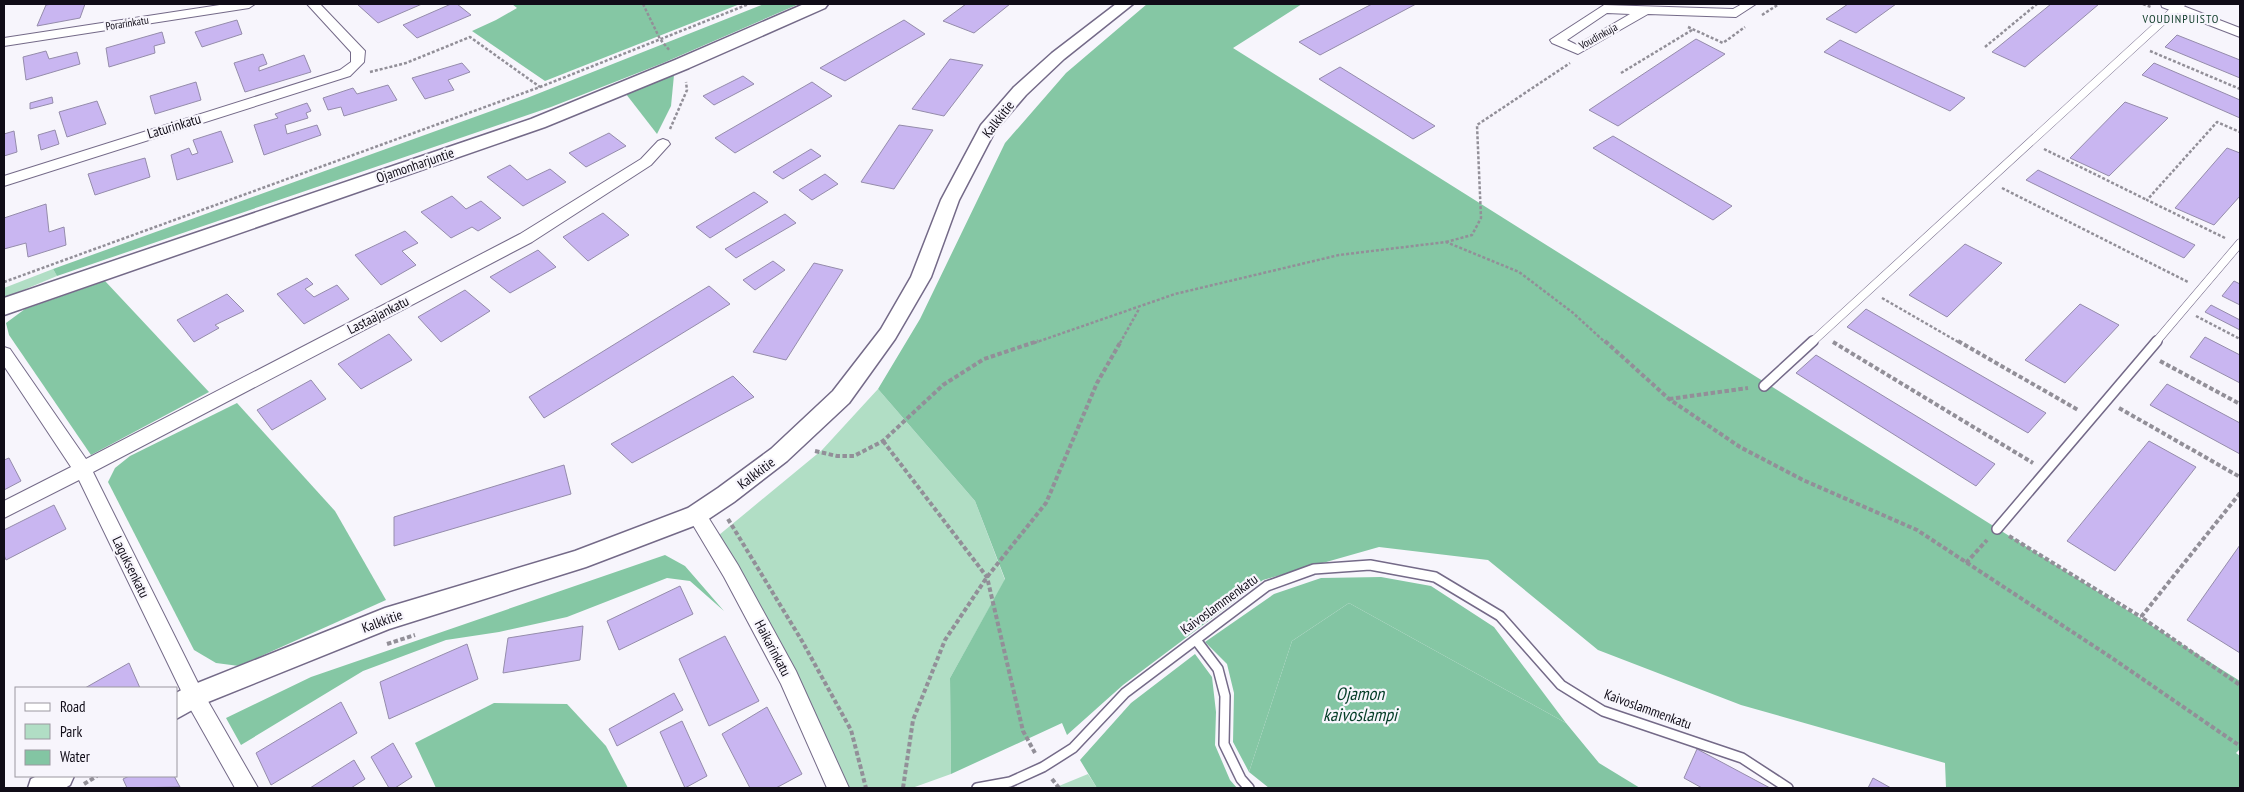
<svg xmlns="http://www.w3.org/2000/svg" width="2244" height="792" font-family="'PT Sans Narrow',sans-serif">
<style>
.green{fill:#b1dec5}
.forest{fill:#85c7a4}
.water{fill:#83c5a3}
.building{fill:#c9b6f1;stroke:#958cab}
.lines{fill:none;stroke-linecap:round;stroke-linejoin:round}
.service-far1-casing{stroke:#746a88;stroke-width:9}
.service-casing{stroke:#746a88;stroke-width:12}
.minor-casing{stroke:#746a88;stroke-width:2}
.tertiary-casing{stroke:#746a88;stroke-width:3}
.secondary-casing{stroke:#746a88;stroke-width:3}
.path-far1{stroke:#928f98;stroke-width:2.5;stroke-dasharray:3 2;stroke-linecap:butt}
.path{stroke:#928f98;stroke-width:4;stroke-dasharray:4.5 2.5;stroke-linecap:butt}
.service-far1{stroke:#fff;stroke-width:8}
.service{stroke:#fff;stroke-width:9}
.minor{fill:#fff;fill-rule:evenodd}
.tertiary{fill:#fff;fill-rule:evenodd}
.secondary{fill:#fff;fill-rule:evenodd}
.labels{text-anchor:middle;stroke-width:4.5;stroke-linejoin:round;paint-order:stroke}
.far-street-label{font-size:11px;fill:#100c17;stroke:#f7f5fc}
.far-neighbourhood-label{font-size:12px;letter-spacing:1px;fill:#0d3a26;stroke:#f7f5fc}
.street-label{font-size:14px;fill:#100c17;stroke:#f7f5fc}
.near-water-label{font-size:18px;font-style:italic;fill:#043d27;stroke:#f7f5fc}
</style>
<rect width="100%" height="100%" fill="#f7f5fc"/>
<!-- green -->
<g class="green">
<polygon points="53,269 57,276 4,298 4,288"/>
<polygon points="878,389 975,501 1005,580 950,678 951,774 912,788 845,788 719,535 822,450"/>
<polygon points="1088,774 1097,788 1054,788"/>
</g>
<!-- forest -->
<g class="forest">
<polygon points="512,4 740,4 545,81 472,31 496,20 517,8"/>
<polygon points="764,4 799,4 663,63 551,107 57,276 53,269 527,98"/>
<polygon points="1147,4 1302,4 1233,48 2240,681 2240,749 2236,753 2240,756 2240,788 1946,788 1945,763 1741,705 1598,650 1488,560 1379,547 1263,580 1123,685 1067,735 1062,723 951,774 950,678 1005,579 975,501 878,389 920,319 1005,143 1066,73"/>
<polygon points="674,75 671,106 657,134 626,94"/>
<polygon points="105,281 209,392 91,455 9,335 6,323 25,309"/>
<polygon points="237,403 335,511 386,600 239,666 216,663 194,650 108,482 115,468 130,456"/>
<polygon points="665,555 685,566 724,611 690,581 667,578 567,617 499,632 446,640 363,671 241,745 226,718 311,677"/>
<polygon points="1381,577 1431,586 1494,627 1566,723 1349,603 1292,641 1249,772 1233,742 1234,693 1227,664 1205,642 1274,594 1321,578"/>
<polygon points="1195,654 1212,677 1216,712 1215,745 1230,780 1237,788 1097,788 1080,760 1131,703"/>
<polygon points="494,703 567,704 606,746 628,788 436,788 415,743"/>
</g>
<!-- water -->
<polygon class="water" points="1349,603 1566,723 1599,763 1640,788 1269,788 1249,772 1292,641"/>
<!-- building -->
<g class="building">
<polygon points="52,4 85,4 80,18 37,26 46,5"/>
<polygon points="357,4 422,4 378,23"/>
<polygon points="451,4 457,4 471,15 417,38 403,25"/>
<polygon points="966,4 1010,4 974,33 943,21"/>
<polygon points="1372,4 1416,4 1320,55 1299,42"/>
<polygon points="1848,4 1896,4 1856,33 1826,19"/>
<polygon points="2051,4 2099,4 2025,67 1992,52"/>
<polygon points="237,20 242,34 202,47 195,32"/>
<polygon points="904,20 925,34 845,81 820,68"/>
<polygon points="162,32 165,43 154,46 155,53 109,67 106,48"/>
<polygon points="2177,35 2240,60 2240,78 2165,47"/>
<polygon points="1696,39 1725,54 1618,126 1589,110"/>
<polygon points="1840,40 1965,98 1950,111 1824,52"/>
<polygon points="46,51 49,59 77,52 80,64 26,80 23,57"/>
<polygon points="263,54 267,64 259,67 259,71 304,55 311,72 245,92 234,63"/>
<polygon points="950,59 983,65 944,116 912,109"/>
<polygon points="462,63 470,72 448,80 454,90 425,99 412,78"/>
<polygon points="2154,63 2240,100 2240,118 2142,75"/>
<polygon points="1340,67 1435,126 1413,139 1319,79"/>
<polygon points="743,76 754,84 714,105 703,96"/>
<polygon points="196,82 201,100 155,114 150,96"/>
<polygon points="812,82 832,96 735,153 715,138"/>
<polygon points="388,85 397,100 344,116 341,107 328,110 323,98 353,88 357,94"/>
<polygon points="52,97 53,103 30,109 30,103"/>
<polygon points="97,101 106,124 67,137 59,112"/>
<polygon points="2125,102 2168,118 2109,176 2070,158"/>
<polygon points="307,103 311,111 306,113 308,118 285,125 287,134 317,125 321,135 264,155 254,125 278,118 275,114"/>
<polygon points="899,125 933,130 894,189 861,182"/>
<polygon points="55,130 59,144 41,150 38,135"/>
<polygon points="14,131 17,152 4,156 4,134"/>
<polygon points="221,131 233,162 177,180 171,155 189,148 192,155 198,153 193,140"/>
<polygon points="609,133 626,146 586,167 569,153"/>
<polygon points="1613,136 1732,206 1713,220 1593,148"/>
<polygon points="2227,148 2240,153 2240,196 2214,225 2175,208"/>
<polygon points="811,149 821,156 783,179 773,172"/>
<polygon points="145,158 150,177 95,195 88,174"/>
<polygon points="510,165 527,180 550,169 566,182 523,206 487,177"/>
<polygon points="2038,170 2195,245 2184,258 2026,180"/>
<polygon points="825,174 838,184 812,200 799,190"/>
<polygon points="754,192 768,202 710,238 696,227"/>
<polygon points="452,196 466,209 481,201 501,218 478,231 472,227 451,238 421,212"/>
<polygon points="46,204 49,232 64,227 66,245 28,257 26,243 4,249 4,218"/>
<polygon points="603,213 629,235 588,261 563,237"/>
<polygon points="785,214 796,223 736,258 725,249"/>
<polygon points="405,231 418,243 402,251 416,265 381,285 355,255"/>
<polygon points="1965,244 2002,263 1947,317 1909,295"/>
<polygon points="538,250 556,267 510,293 490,277"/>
<polygon points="773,261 785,270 755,290 743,280"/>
<polygon points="814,263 843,270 786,360 753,352"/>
<polygon points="307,278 313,284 305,289 314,297 337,285 349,299 304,324 277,294"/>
<polygon points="2234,281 2240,284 2240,305 2222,296"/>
<polygon points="709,286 730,304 544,418 529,397"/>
<polygon points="465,290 490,311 441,342 418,317"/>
<polygon points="227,294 244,311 215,325 219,328 194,342 177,320"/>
<polygon points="2080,304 2119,325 2065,383 2025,360"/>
<polygon points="2211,305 2240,320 2240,330 2205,312"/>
<polygon points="1866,309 2046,413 2028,433 1847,327"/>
<polygon points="389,334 412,360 361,389 338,364"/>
<polygon points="2205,337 2240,355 2240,383 2190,357"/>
<polygon points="1816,355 1995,464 1976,486 1796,373"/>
<polygon points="733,376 754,397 632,463 611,444"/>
<polygon points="311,380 326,399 272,430 257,410"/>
<polygon points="2167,384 2240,423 2240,454 2150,405"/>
<polygon points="2149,441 2196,467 2115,571 2067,541"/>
<polygon points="9,458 21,481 4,490 4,460"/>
<polygon points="564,465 571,494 394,546 394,517"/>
<polygon points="54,505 66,529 6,560 4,555 4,530"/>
<polygon points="2240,545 2240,653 2187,620"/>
<polygon points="680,586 693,614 619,650 607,621"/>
<polygon points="583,626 580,660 503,673 508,638"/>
<polygon points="725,636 759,701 709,726 679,659"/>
<polygon points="467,644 478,679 389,719 380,682"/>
<polygon points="129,663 140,688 85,688"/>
<polygon points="674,693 683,710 617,746 609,729"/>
<polygon points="341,702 357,733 271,785 256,753"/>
<polygon points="767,707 802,774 776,788 750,788 722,734"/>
<polygon points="682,721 707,776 685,788 660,732"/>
<polygon points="393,743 412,777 395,788 389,788 371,757"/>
<polygon points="1697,749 1770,788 1702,788 1684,778"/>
<polygon points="354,760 365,779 351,788 310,788"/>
<polygon points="129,776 174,776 180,787 127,788 123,779"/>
<polygon points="1873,778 1891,788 1868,788"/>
</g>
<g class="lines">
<defs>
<g id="service-far1">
<polyline points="1811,343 2181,4"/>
<polyline points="2155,343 2240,243"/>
</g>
<g id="service">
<polyline points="1764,386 1813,341"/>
<polyline points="1997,529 2157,341"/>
<polyline points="1196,640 1218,669 1225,696 1224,744 1241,779 1249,788"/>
<polyline points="977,788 1010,782 1043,767 1073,748 1125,693 1267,586 1314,569 1370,565 1435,577 1500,616 1561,685 1603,711 1742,758 1788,788"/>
</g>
<g id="minor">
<polygon points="226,4 255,4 249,8 4,46 4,38"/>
<polygon points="307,4 320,4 365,51 364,62 350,76 4,186 4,176 340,70 351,62 351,52"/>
<path d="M1742 4H1756L1736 17 1648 14 1578 54 1552 43 1550 40 1604 5 1733 9ZM1607 13 1630 14 1577 45 1567 40Z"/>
<polygon points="2161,4 2178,4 2240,28 2240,37 2162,7"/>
<polygon points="663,139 668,141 670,144 651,165 532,242 93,472 201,689 258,788 235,788 187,703 79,480 4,518 4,501 71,467 4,366 4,347 10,349 86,459 520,234 641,159 658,141"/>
<polygon points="696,507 703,509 738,565 796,671 849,788 827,788 781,684 724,577 687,515 689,509"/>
</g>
<g id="tertiary">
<polygon points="1116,4 1133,4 1064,59 1026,95 995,131 959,200 931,277 895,339 849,403 787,461 734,502 704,522 586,567 389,629 203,704 176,719 176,693 185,688 385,608 575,551 688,508 718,488 771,449 833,391 881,329 911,277 941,200 981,125 1014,87 1052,53"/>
<polygon points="37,776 74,776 70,785 65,788 28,788 31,779"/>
</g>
<polygon id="secondary" points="804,4 828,4 825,8 689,68 545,127 4,315 4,298 531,119 675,60"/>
</defs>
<!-- service-far1 casing -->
<use href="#service-far1" class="service-far1-casing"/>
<!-- service casing -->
<use href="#service" class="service-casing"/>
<!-- minor casing -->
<use href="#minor" class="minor-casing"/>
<!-- tertiary casing -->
<use href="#tertiary" class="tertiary-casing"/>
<!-- secondary casing -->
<use href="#secondary" class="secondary-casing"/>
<!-- path-far1 -->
<g class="path-far1">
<polyline points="643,4 660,39 670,51"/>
<polyline points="2143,4 2151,7"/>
<polyline points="1762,15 1779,4"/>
<polyline points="1688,27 1723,43 1745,27"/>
<polyline points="1985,47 2037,4"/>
<polyline points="2150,51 2240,89"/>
<polyline points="370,72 406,63 470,37 540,87"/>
<polyline points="1621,73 1692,30"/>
<polyline points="670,129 687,90 686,82"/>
<polyline points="2044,149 2147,200"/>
<polyline points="2002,188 2188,282"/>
<polyline points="2225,238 2147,200 2217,122 2240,132"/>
<polyline points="1446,242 1472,235 1481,218 1477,125 1570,63"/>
<polyline points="4,282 540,87 749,4"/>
<polyline points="1882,298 1960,343"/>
<polyline points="2196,316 2240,339"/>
<polyline points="1034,343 1175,294 1339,255 1446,242 1519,272 1572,312 1606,343"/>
<polyline points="1120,343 1139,309"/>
</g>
<!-- path -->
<g class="path">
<polyline points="1605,341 1669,399 1740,447 1803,480 1917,530 2112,658 2240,746"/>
<polyline points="1958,341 2078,410"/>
<polyline points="1833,342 2033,463"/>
<polyline points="2160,361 2240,404"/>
<polyline points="1669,399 1748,388"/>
<polyline points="2119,408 2240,477"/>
<polyline points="883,441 987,577 1023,731 1035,753"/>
<polyline points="815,451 837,456 854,456 883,441 943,385 984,359 1038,341"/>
<polyline points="2240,493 2141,617 2240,685"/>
<polyline points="728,519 802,641 851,730 866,788"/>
<polyline points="2009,536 2141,617"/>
<polyline points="1966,563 1987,540"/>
<polyline points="387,644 415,635"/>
<polyline points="1052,779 1059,788"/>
<polyline points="84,784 97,776"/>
<polyline points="903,788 913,720 945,640 987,577 1046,503 1097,383 1121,341"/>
</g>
<!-- service-far1 -->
<use href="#service-far1" class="service-far1"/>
<!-- service -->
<use href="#service" class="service"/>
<!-- minor -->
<use href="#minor" class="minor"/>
<!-- tertiary -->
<use href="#tertiary" class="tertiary"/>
<!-- secondary -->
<use href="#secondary" class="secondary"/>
</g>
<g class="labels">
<!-- far-street labels -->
<g class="far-street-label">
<text transform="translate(127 23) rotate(-9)" y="4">Porarinkatu</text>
<text transform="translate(1598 36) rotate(-29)" y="4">Voudinkuja</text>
</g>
<!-- far-neighbourhood labels -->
<g class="far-neighbourhood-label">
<text x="2181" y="23">VOUDINPUISTO</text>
</g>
<!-- street labels -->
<g class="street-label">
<text transform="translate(998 119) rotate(-52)" y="5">Kalkkitie</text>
<text transform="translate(174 126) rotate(-17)" y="5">Laturinkatu</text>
<text transform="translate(415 165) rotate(-19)" y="5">Ojamonharjuntie</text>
<text transform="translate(378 315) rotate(-27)" y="5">Lastaajankatu</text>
<text transform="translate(756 473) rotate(-37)" y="5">Kalkkitie</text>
<text transform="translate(131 567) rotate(64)" y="5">Laguksenkatu</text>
<text transform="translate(1219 604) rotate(-36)" y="5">Kaivoslammenkatu</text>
<text transform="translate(382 621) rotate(-20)" y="5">Kalkkitie</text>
<text transform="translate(773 648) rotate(62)" y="5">Haikarinkatu</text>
<text transform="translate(1648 709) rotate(20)" y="5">Kaivoslammenkatu</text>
</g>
<!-- near-water labels -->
<g class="near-water-label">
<text x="1360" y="700">Ojamon<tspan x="1360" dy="21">kaivoslampi</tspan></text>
</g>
</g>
<!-- border -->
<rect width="2244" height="792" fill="none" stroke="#100c17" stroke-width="10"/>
<!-- legend -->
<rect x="15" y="687" width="162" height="90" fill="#f7f5fc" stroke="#9b98a0"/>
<rect x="25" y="703" width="25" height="8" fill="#ffffff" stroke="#9b98a0"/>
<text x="60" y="712" font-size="15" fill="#100c17">Road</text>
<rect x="25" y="724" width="25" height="15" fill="#b1dec5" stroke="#9b98a0"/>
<text x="60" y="737" font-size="15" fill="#100c17">Park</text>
<rect x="25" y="750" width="25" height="15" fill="#83c5a3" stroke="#9b98a0"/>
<text x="60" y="762" font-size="15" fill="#100c17">Water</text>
</svg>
